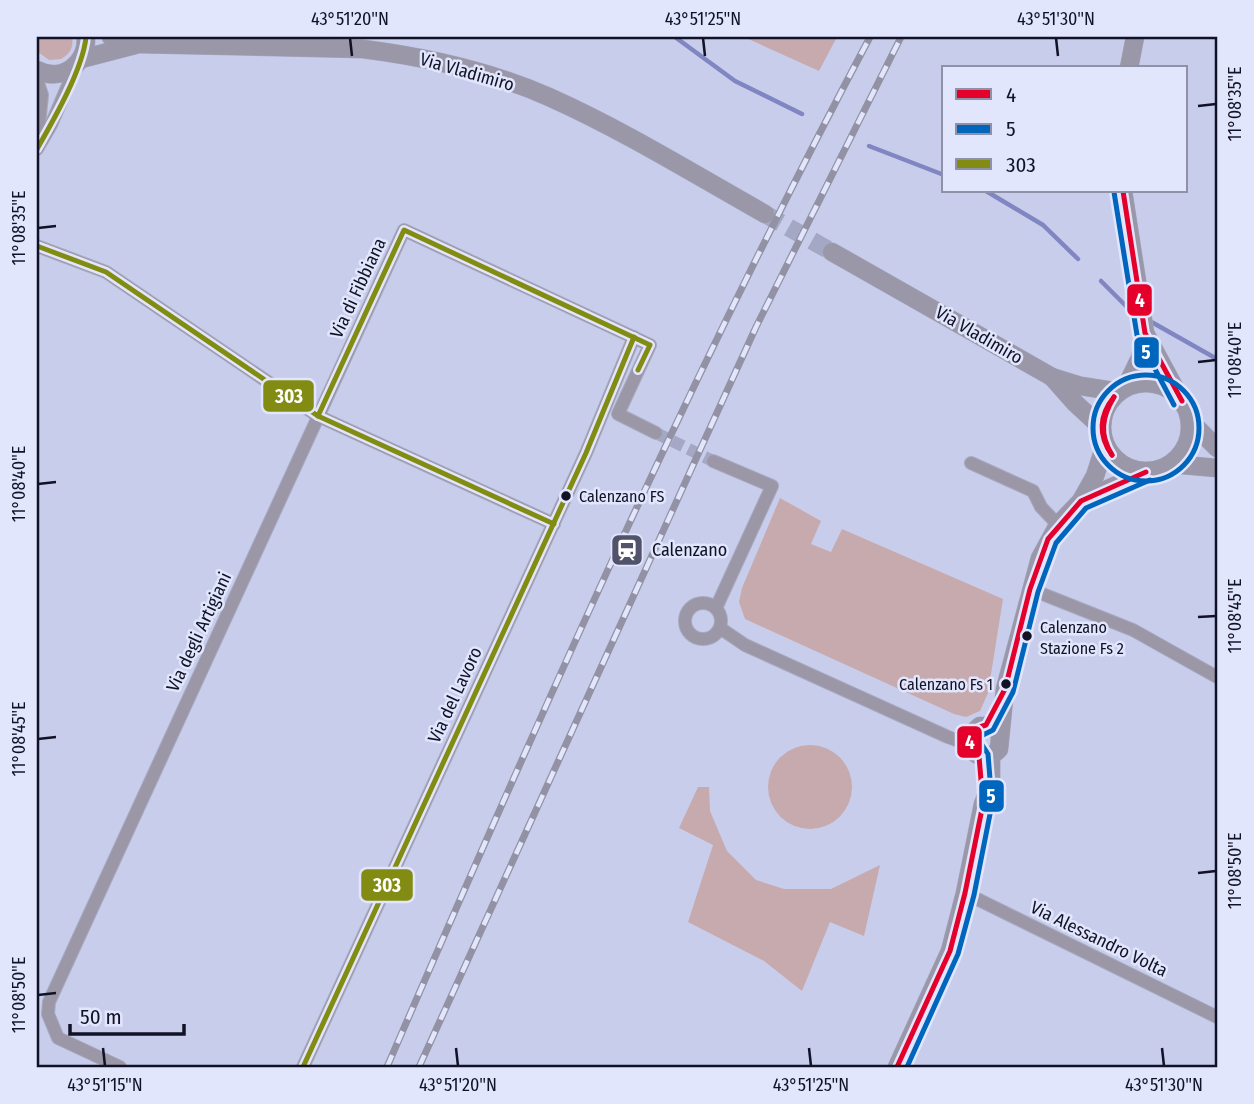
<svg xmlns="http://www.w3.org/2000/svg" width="1254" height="1104" font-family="'Fira Sans Condensed',sans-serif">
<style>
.green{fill:#c7aaae}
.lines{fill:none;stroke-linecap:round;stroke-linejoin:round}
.stream{stroke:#8086c1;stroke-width:4.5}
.street-tunnel{stroke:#a4a8c4;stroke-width:12;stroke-dasharray:12 6;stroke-linecap:butt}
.secondary-tunnel{stroke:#a4a8c4;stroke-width:18;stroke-dasharray:18 9;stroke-linecap:butt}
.street-casing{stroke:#a7aac2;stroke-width:14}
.secondary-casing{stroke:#a7aac2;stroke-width:19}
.street{stroke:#9b97a6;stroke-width:12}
.secondary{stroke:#9a97a9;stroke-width:18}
.rail-casing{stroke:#9392a4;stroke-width:7}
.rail{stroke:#e2e6fd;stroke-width:4.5;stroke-dasharray:13;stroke-linecap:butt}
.bus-1-casing{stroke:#e2e6fd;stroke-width:10}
.bus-2-casing{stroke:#e2e6fd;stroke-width:10}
.bus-3-casing{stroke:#e2e6fd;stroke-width:10}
.bus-1{stroke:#e4002b;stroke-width:5}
.bus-2{stroke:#0065bd;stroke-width:5}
.bus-3{stroke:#838c12;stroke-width:5}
.ticks{fill:none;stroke:#111226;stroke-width:2.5}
.bus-dot{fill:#111226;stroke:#e2e6fd;stroke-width:2.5}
.labels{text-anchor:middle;stroke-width:5;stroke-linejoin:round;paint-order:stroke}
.bus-label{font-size:16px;fill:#111226;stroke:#e2e6fd;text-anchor:start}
.street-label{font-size:18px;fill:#111226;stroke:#e2e6fd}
.poi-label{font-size:18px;fill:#111226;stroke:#e2e6fd;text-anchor:start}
.line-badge{stroke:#e2e6fd;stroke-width:2.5}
.badge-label{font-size:19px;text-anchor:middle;font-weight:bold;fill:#fff}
.neatline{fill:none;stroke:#111226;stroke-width:2.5}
.ticks-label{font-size:18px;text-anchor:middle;fill:#111226}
</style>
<rect width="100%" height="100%" fill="#c9cdec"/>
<!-- green -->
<g class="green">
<path d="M37 37H72C74 47 70 54 61 59L49 60 38 52Z"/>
<polygon points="744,37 837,37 819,71"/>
<polygon points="780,498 821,521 811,544 831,552 842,529 1003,599 988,693 980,711 966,717 954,714 745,619 739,602 742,588"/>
<circle cx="810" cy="787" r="42"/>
<polygon points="698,787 709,787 710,811 727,851 756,880 784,889 831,889 880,865 864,936 830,922 802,991 764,961 688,922 713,845 679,828"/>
</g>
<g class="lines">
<!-- stream -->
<g class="stream">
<polyline points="675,37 735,81 802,114"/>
<polyline points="869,146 944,175"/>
<polyline points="986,191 1043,225 1078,259"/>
<polyline points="1101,281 1128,308 1138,313"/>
<polyline points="1148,320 1217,359"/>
</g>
<!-- street-tunnel -->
<polyline class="street-tunnel" points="656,433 713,461"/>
<!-- secondary-tunnel -->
<polyline class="secondary-tunnel" points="765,214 832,252"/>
<defs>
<g id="street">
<polyline points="37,80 42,95 37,145"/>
<polyline points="37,149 51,125 77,64"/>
<polyline points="37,246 106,272 318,416 554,524"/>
<polyline points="713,461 772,486 716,608"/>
<polyline points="971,463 1033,491 1041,507 1058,525"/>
<polyline points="1030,589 1133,630 1217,677"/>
<circle cx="703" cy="621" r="18"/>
<polyline points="720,628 745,645 948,737 959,741 969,741"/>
<polyline points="965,893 1217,1017"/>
<polyline points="120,1067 58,1038 48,1014 49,1002 404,230 650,345 618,414 656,433"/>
<polyline points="303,1067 586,453 634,337"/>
</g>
<g id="secondary">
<path d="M111 37 138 44 363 49C426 57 490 71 549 97 623 130 694 174 765 214"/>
<polyline points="81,59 135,45"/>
<polyline points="1129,68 1135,37"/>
<path d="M37 70C62 83 87 64 86 37"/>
<polyline points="1123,191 1145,333 1178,394"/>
<polyline points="832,252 1052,377 1081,386 1119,392"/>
<polyline points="1052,377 1075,403 1101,427"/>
<circle cx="1146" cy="427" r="44"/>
<polyline points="1126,387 1140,358 1145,333"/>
<polyline points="1190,421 1217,448"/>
<polyline points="1171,464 1217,468"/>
<polyline points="1081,501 1146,472"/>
<path d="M1000 734 992 726H980L970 735C966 755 986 764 999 749L1005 689 1040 558 1058 525 1081 501 1095 476 1105 445"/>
<polyline points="897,1067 950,951 965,893 983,804 991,784 991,756"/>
</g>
</defs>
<!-- street casing -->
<use href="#street" class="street-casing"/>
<!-- secondary casing -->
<use href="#secondary" class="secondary-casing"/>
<!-- street -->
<use href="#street" class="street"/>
<!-- secondary -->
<use href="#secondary" class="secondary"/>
<defs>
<g id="rail">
<path d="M387 1067C538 719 692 372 870 37"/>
<polyline points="419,1067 756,327 901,37"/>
</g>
</defs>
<!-- rail casing -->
<use href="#rail" class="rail-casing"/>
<!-- rail -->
<use href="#rail" class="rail"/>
<defs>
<g id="bus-1">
<polyline points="1123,191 1145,333 1182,401"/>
<path d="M1112 455C1098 436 1099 415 1114 397"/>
<path d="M1112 455C1099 434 1102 417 1114 397"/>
<path d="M897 1067 950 951 965 893 983 804 979 756 970 746C969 734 974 728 986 725L1005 689 1030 589 1048 539 1081 501 1146 472"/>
</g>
<g id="bus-2">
<polyline points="1114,192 1137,335 1174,405"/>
<circle cx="1146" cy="428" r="53"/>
<polyline points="907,1067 958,954 974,895 992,804 988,754 979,740 981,736 993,730 1013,692 1038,592 1056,543 1086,508 1150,480"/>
</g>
<g id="bus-3">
<path d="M37 149C53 121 83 69 86 37"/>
<polyline points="37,246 106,272 318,416 554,524"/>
<polyline points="318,416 404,230 650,345 638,370"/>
<polyline points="303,1067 586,453 634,337"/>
</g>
</defs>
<!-- bus-1 casing -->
<use href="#bus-1" class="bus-1-casing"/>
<!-- bus-2 casing -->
<use href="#bus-2" class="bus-2-casing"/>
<!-- bus-3 casing -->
<use href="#bus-3" class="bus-3-casing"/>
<!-- bus-1 -->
<use href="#bus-1" class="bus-1"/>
<!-- bus-2 -->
<use href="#bus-2" class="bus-2"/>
<!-- bus-3 -->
<use href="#bus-3" class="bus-3"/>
</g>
<!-- ticks -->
<path class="ticks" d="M350 38 352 56M703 38 705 56M1056 38 1058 56M1198 106 1216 104M38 228 56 226M1198 362 1216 360M38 484 56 482M1198 617 1216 616M38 739 56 737M1198 873 1216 871M38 995 56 993M103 1048 105 1066M456 1048 458 1066M809 1048 811 1066M1162 1048 1164 1066"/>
<!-- icons -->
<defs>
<symbol id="station-square" viewBox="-11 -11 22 22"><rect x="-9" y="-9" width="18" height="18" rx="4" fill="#51536b" stroke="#e2e6fd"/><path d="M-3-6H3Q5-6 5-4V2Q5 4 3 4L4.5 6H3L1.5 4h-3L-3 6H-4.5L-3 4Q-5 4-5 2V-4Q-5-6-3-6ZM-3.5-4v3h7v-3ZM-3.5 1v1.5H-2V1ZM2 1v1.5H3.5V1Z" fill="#fff"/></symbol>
</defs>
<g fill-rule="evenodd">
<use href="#station-square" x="608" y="531" width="38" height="38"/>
</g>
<!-- markers -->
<g class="bus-dot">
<circle cx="566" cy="496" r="6"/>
<circle cx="1027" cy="636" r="6"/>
<circle cx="1006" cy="684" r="6"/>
</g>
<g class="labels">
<!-- bus labels -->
<g class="bus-label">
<text x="579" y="502">Calenzano FS</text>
<text x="1040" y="633">Calenzano<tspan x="1040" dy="21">Stazione Fs 2</tspan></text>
<text x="993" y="690" text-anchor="end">Calenzano Fs 1</text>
</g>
<!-- street labels -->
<g class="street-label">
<text transform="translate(467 72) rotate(16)" y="6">Via Vladimiro</text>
<text transform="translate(358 288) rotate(-65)" y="6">Via di Fibbiana</text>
<text transform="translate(979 335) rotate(30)" y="6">Via Vladimiro</text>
<text transform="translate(199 632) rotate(-65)" y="6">Via degli Artigiani</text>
<text transform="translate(455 695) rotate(-65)" y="6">Via del Lavoro</text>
<text transform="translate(1099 939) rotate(26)" y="6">Via Alessandro Volta</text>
</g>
<!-- poi labels -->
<g class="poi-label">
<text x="652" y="556">Calenzano</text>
</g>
</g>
<g class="line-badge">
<rect x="1126" y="283" width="27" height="34" rx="7" fill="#e4002b"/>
<rect x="1133" y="336" width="27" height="33" rx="7" fill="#0065bd"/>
<rect x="262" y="379" width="53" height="34" rx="7" fill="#838c12"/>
<rect x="956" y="725" width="27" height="34" rx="7" fill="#e4002b"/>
<rect x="978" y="779" width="27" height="34" rx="7" fill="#0065bd"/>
<rect x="360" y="868" width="54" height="34" rx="7" fill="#838c12"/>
</g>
<g class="badge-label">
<text x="1140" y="307">4</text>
<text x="1146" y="359">5</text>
<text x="289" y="403">303</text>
<text x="970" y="749">4</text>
<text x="991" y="803">5</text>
<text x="387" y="892">303</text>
</g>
<!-- border -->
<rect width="1254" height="1104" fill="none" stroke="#e2e6fd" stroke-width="77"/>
<!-- legend -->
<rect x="942" y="66" width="245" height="126" fill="#e2e6fd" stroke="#8e91a7" stroke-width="2"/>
<rect x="956" y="89" width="35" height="10" fill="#e4002b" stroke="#8e91a7" stroke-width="2"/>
<text x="1006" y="102" font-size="21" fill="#111226">4</text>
<rect x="956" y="124" width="35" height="10" fill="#0065bd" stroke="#8e91a7" stroke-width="2"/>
<text x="1006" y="136" font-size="21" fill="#111226">5</text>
<rect x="956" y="159" width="35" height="10" fill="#838c12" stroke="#8e91a7" stroke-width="2"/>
<text x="1006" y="172" font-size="21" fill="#111226">303</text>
<!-- scale -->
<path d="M70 1024v10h114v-10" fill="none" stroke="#111226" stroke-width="3.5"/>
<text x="80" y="1024" font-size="21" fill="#111226" stroke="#e2e6fd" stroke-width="5" paint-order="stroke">50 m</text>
<rect x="38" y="38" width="1178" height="1028" class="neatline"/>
<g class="ticks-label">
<text x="350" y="25">43°51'20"N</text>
<text x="703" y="25">43°51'25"N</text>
<text x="1056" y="25">43°51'30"N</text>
<text transform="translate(1235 104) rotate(-90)" y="6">11°08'35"E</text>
<text transform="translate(19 228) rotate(-90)" y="6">11°08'35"E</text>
<text transform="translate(1235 360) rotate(-90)" y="6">11°08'40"E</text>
<text transform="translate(19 484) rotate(-90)" y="6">11°08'40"E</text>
<text transform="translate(1235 616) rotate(-90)" y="6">11°08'45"E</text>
<text transform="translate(19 739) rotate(-90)" y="6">11°08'45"E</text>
<text transform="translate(1235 871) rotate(-90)" y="6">11°08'50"E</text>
<text transform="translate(19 995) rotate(-90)" y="6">11°08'50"E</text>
<text x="105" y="1091">43°51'15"N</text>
<text x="458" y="1091">43°51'20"N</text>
<text x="811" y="1091">43°51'25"N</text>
<text x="1164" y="1091">43°51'30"N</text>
</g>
</svg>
